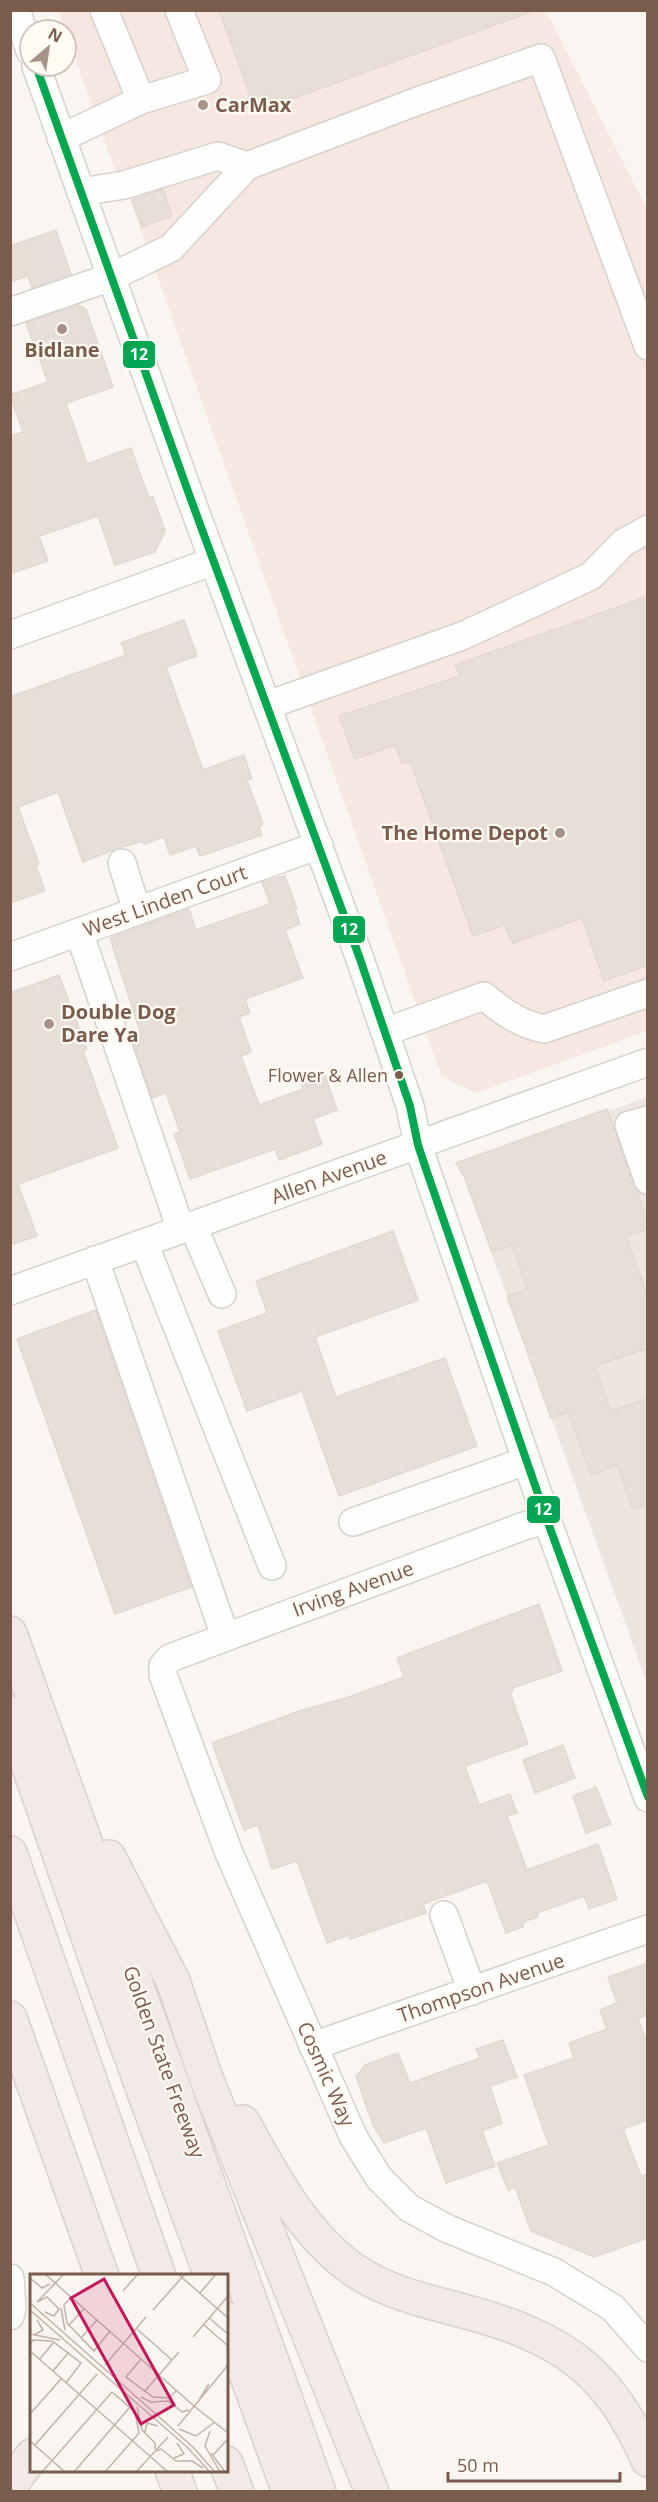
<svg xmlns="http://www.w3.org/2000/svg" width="658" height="2502" font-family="'Open Sans',sans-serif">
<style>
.commercial{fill:#f6e8e1}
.industrial{fill:#ede5e0}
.building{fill:#e6ded7;stroke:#e2d8d2;stroke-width:1.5}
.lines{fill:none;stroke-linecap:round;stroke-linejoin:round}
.minor-casing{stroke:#d7d1cb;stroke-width:30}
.highway-casing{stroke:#dad1cc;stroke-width:36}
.minor{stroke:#fefefd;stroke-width:27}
.highway{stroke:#f2eae7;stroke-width:33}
.bus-1-casing{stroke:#fffaf3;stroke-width:12}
.bus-1{stroke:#00a651;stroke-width:8}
.poi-dot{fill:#a69286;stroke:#fffaf3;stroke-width:2}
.bus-dot{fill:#7a5c4d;stroke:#fffaf3;stroke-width:2}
.labels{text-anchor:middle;stroke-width:4.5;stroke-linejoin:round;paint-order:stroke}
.bus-label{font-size:18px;fill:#7a5c4d;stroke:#fffaf3;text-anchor:end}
.poi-label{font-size:20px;font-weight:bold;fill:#7a5c4d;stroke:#fffaf3;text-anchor:start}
.street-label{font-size:20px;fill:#7a5c4d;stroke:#fffaf3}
.inset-road{fill:none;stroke:#c2b3aa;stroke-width:1.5}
.view{fill:#c2185b;fill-opacity:0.15;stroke:#c2185b;stroke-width:3}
.inset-edge{fill:none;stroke:#7a5c4d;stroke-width:3}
.line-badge{stroke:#fffaf3;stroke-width:2}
.badge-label{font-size:16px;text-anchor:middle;font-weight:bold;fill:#fff}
</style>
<rect width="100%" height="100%" fill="#f9f5f0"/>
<!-- commercial -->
<polygon class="commercial" points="58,11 546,11 647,209 647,1031 476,1093 442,1077 122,177 117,175"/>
<!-- industrial -->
<polygon class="industrial" points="647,1097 647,1683 463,1174 469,1162"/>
<!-- building -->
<g class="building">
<polygon points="219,10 528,10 528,13 256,112"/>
<polygon points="163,189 172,216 142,227 132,200"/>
<polygon points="56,230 71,274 32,288 28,276 10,282 10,246"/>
<polygon points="78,305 86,309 113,387 66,403 87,464 131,448 149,498 153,497 165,531 155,552 115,565 98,516 39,536 48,561 10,574 10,436 23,432 10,395 48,382 26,323"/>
<polygon points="648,596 648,965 604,981 582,918 513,943 504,925 473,936 410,761 402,764 395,745 355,759 339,716 460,676 455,665"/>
<polygon points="184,620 197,656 166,667 203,770 244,755 252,779 247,780 263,824 259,826 262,835 200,856 196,846 170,855 164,837 144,844 143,841 118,848 83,862 58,792 18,807 39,864 36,866 45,891 10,903 10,697 126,655 121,643"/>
<polygon points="285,876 297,909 295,910 300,924 285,930 303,978 245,999 250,1013 239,1017 251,1052 241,1056 259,1105 303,1089 300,1081 324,1073 337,1110 313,1119 322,1144 279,1160 275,1149 190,1179 174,1134 180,1132 166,1093 152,1098 132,1038 141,1035 110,938 189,909 196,930 270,904 262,882"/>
<polygon points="59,975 87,1049 83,1051 118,1148 18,1184 37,1236 10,1245 10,993"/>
<polygon points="607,1109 648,1222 648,1229 626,1236 648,1297 648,1348 595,1366 611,1411 648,1398 648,1505 633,1510 617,1465 591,1475 568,1412 551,1418 507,1296 527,1289 512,1245 492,1252 464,1176 456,1163"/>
<polygon points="393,1231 418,1300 315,1337 336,1397 445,1358 477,1446 339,1496 302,1391 247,1411 218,1331 267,1313 256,1281"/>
<polygon points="96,1310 191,1587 115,1614 17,1339"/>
<polygon points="539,1604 562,1671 512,1688 513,1691 510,1692 528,1744 465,1766 479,1805 510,1794 517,1813 507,1816 527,1870 598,1844 617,1899 589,1909 584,1896 537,1913 538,1917 526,1921 523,1924 523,1927 506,1933 487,1881 423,1904 426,1913 350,1939 349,1935 327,1943 297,1861 272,1869 258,1825 244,1830 212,1743 299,1711 349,1697 404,1677 397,1658"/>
<polygon points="563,1745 575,1778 535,1793 523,1760"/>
<polygon points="596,1787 611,1824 586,1833 573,1796"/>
<polygon points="648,1963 648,2015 638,2018 648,2045 648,2120 623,2129 641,2176 648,2174 648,2238 594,2257 531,2231 515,2187 508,2190 497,2163 549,2145 524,2075 574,2058 569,2043 607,2029 600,2010 617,2003 608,1977"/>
<polygon points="503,2040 517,2077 490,2086 502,2123 482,2131 495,2166 446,2183 426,2128 384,2143 373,2125 356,2077 365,2065 398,2053 410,2083 480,2058 476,2049"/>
</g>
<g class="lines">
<defs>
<g id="minor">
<polyline points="16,10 30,51"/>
<polyline points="104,10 141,100"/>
<polyline points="36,66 190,497 360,959 410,1106 418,1145 427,1172 547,1520 648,1798"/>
<polyline points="61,138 141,100 207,80 179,10"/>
<polyline points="81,192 124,185 218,156 247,166"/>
<polyline points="10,312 111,277 171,248 247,166 418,101 541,58 648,346"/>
<polyline points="10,635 214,561"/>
<polyline points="268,705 462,636 529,605 591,576 623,543 648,529"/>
<polyline points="122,863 137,911"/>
<polyline points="79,932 181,1230"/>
<polyline points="10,957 319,845"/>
<path d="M385 1032 484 996C503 1012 520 1024 544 1029L648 993"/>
<polyline points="648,1120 629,1125 648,1180"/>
<polyline points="193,1226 222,1294"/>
<polyline points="144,1243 272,1566"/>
<polyline points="95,1260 225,1636"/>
<polyline points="10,1291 648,1062"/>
<polyline points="547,1520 524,1526 170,1658 163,1666 163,1675 229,1853 353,2136 379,2178 409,2208 448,2229 554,2272 613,2308 648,2348"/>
<polyline points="353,1522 526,1461"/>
<polyline points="444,1915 472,1991"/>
<polyline points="313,2046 648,1929"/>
<polyline points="10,2278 12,2308 10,2316"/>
</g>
<g id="highway">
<polyline points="10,1633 319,2492"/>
<polyline points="10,1713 100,1971 211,2276"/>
<polyline points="10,1853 159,2276"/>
<polyline points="109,1857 173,1981 206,2078 372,2492"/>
<polyline points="10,2018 102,2276"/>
<path d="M243 2122C273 2176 303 2234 354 2270 385 2291 421 2300 456 2309 555 2335 606 2364 648 2460"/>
<polyline points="226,2319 289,2492"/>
<polyline points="226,2463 237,2492"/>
<polyline points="172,2470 180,2492"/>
<polyline points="10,2486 32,2456"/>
</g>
</defs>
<!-- minor casing -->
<use href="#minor" class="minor-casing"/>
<!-- highway casing -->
<use href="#highway" class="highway-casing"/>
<!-- minor -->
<use href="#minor" class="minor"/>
<!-- highway -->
<use href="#highway" class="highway"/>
<defs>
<polyline id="bus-1" points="36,66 190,497 360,959 410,1106 418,1145 427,1172 547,1520 648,1797"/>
</defs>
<!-- bus-1 casing -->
<use href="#bus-1" class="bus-1-casing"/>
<!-- bus-1 -->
<use href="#bus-1" class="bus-1"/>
</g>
<!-- markers -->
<g class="poi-dot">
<circle cx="203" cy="105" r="6"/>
<circle cx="62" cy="329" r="6"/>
<circle cx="560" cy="833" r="6"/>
<circle cx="49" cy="1024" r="6"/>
</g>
<circle class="bus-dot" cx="399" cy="1075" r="5"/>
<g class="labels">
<!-- bus labels -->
<g class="bus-label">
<text x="388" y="1082">Flower &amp; Allen</text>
</g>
<!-- poi labels -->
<g class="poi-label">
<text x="215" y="112">CarMax</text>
<text x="62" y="357" text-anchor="middle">Bidlane</text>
<text x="548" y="840" text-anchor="end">The Home Depot</text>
<text x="61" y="1019">Double Dog<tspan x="61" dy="23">Dare Ya</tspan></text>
</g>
<!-- street labels -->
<g class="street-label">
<text transform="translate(165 901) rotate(-20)" y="7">West Linden Court</text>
<text transform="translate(329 1177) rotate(-20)" y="7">Allen Avenue</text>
<text transform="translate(353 1589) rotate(-20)" y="7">Irving Avenue</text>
<text transform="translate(481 1988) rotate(-19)" y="7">Thompson Avenue</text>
<text transform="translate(164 2062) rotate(70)" y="7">Golden State Freeway</text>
<text transform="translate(326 2074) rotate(66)" y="7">Cosmic Way</text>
</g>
</g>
<!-- overview -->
<g transform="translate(30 2274)">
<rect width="198" height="198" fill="#f9f5f0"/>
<path class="inset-road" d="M15 0 164 132M148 0 198 44M0 4 12 14 20 10M93 17 108 0M170 19 186 0M41 23 34 31 37 49 64 77 80 57M8 27 34 0M7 28 17 23 29 35 24 42 15 38M0 29 163 173 185 198M31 34 35 56M0 36 157 173 180 198M123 36 155 0M179 44 198 60M173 50 198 72M38 52 54 35M107 55 142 86M0 60 30 66M4 61 13 56 7 46M163 63 198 22M51 64 67 46M0 70 3 66 22 67 51 89 36 109M0 77 138 198M111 85 96 103 123 123 139 124 147 116M9 86 24 68M75 91 116 43M23 97 39 78M114 118 149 78M111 123 121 128 138 127 152 138 159 136M169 126 179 110M164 132 198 159M107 133 112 156 125 169V175M0 140 31 105M148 152 198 91M149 155 166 162 185 148M180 157 175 172 190 198M115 158 117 149 128 152M0 167 35 198M5 171 67 100M126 177 131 175 146 187H162L173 194M181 179 195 198M183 181 198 165M144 184 154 180 147 169M12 198 82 118 105 138 109 159 75 198M44 198 100 133M106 198 138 163"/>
<path class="view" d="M74 5 144 131 111 150 41 24Z"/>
<rect width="198" height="198" class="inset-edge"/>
</g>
<g class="line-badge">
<rect x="122" y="340" width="34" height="29" rx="6" fill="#00a651"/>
<rect x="332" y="915" width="34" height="29" rx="6" fill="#00a651"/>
<rect x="526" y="1495" width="35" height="29" rx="6" fill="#00a651"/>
</g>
<g class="badge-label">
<text x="139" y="360">12</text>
<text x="349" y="935">12</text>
<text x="543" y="1515">12</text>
</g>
<!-- border -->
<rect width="658" height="2502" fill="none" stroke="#7a5c4d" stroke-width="24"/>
<!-- north arrow -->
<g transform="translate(48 48) rotate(29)"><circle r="28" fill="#fffaf3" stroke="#cabbb1" stroke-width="1.5"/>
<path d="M0-4.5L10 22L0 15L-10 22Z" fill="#a69286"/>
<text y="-9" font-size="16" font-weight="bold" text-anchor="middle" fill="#7a5c4d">N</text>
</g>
<!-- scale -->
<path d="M448 2472v9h172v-9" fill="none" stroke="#7a5c4d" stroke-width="3"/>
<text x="457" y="2472" font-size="18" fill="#7a5c4d" stroke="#fffaf3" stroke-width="4.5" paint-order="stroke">50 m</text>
</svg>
